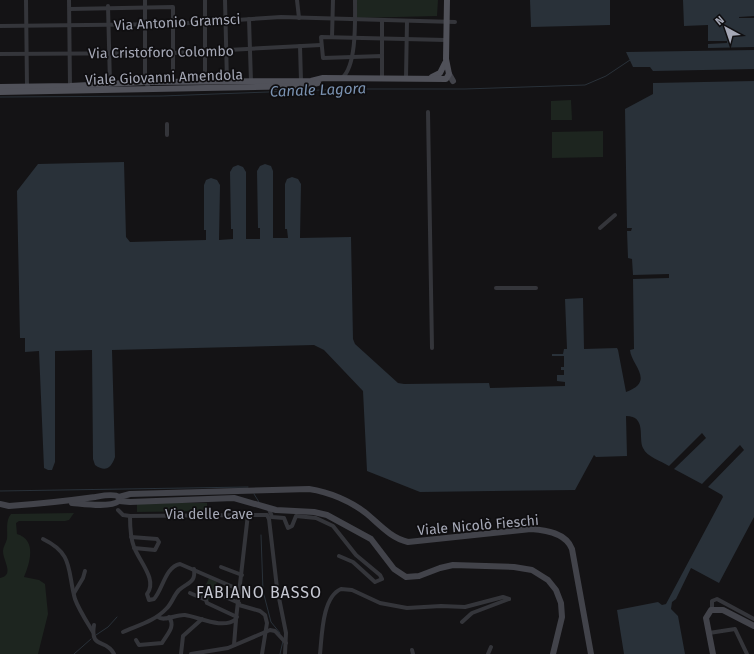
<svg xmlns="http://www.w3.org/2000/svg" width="754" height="654" font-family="'Fira Sans',sans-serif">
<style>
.green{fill:#1d251f}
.water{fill:#293139}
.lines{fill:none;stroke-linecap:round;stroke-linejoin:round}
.stream{stroke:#293139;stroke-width:1}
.street{stroke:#34353a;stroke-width:4}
.secondary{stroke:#42434a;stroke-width:6}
.primary{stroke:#505159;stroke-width:6}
.labels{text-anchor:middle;stroke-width:3.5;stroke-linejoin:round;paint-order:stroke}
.street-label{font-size:14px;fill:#a5a8b6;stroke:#0f0e10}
.water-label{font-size:15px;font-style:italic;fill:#7b93b2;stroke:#0f0e10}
.quarter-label{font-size:16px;letter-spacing:1px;fill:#c6c8d2;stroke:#0f0e10}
</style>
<rect width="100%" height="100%" fill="#141315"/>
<!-- green -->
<g class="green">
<polygon points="357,0 438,0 437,16 357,18"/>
<polygon points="571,100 572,120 551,120 551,101"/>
<polygon points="603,131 603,157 552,158 552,132"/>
<polygon points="137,503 207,503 207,511 137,512"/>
<path d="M74 513 69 520 65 521H19L16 523 17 534C37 540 30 563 24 577L39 580 45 584 48 614 38 654H0V578C15 575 3 561 3 551 3 547 6 543 7 539 8 531 5 521 11 514Z"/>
<polygon points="209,578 217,582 209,600 201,596"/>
</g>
<!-- water -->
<g class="water">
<polygon points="530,0 610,0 610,25 531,27"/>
<polygon points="683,0 754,0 754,16 739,17 739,18 754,18 754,47 708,48 708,44 727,43 727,41 708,41 708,25 684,26"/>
<polygon points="754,50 754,69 653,71 650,67 633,67 626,52"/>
<path d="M754 81V517L719 583 691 568 676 599 672 602 671 609 678 616 685 654H624L617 610 658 602 662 605 666 604 723 497 722 495 708 487 744 450 740 445 702 484 674 469 706 438 702 433 669 466C661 461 647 457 643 448 638 438 647 416 626 416L627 456 596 457 594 455 575 490 420 492 367 471 363 391 324 350 314 345 112 350 115 457C111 469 105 472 95 465L93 459 92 350 55 351V462L52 470H48L44 468 39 351 25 352V338H20L17 191 38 164 124 162 126 237 130 242 206 240V230H204V185L206 180 211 178 217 180 220 185 219 240 233 239V229H231L230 172 233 167 238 165 243 167 246 172V239H260V228H258L257 171 260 166 265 164 271 166 273 171V238H288L287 229H285V184L287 179 292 177 298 179 301 184 300 238 351 237 353 339 355 344 398 383 404 384 489 383 490 388 565 386V382L557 381V375H564V370H561V367H564V356H552V354H563L564 349H567L565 299 583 298 584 349 617 348 618 350 626 392C656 381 631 365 630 350L634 349 633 279 669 278V274L633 275 632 259 628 258 627 231H631L632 228H627L625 109 653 94V83Z"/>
</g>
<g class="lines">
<!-- stream -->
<g class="stream">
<polyline points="0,97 162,96 348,89 465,89 585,85 606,76 630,60"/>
<polyline points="0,491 248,487"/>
<polyline points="254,494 259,502"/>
<polyline points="261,535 263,591 271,622 280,633"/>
<polyline points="96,635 108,627 117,617"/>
<polyline points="74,654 91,639"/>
<polyline points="280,654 283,641"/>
</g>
<!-- street -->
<g class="street">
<polyline points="26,0 27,87"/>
<polyline points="69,0 70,86"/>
<polyline points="145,0 145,82 150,89"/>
<polyline points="205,0 205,82"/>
<polyline points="225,0 227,82"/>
<polyline points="297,0 299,18"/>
<polyline points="108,6 110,84"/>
<polyline points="70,9 173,7 173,82"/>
<polyline points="249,19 251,82"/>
<polyline points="0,26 174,24 281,17 455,22"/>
<polyline points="332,37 333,0"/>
<polyline points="300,46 301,81"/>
<polyline points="0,54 172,53 321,45"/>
<polyline points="382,56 382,21"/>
<path d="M342 78C357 66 355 19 355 0"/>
<polyline points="382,78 382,56 323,58 321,37 446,40"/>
<polyline points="406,78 407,21"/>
<polyline points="428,112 432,348"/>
<polyline points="167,135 167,124"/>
<polyline points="600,228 615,215"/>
<polyline points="496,288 536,288"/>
<polyline points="269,509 272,517 284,518 288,528 292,526 296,516 316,518 333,526 356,555 380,575 382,579 375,582 353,562 339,556"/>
<polyline points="118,510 123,515 130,516 267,515 269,519 277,588 286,633 285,654"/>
<path d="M130 516C130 526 130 537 134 547 139 561 158 580 147 594L149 600 154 599C163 589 165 567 180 564L240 590"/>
<polyline points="131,537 157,539 159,542 155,550 134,548"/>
<path d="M43 539C74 554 67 570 75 599 79 610 87 622 93 632"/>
<polyline points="221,567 242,575"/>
<polyline points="214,592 239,603"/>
<polyline points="74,593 83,578 85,571"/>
<polyline points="190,593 206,600 207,603 237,617"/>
<polyline points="239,605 260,611 265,615 267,623 262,654"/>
<polyline points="712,609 712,601 717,599 754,619"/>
<path d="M158 617C164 622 177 614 185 615 199 617 223 630 236 619L248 514"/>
<polyline points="462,622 472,613 509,599"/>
<path d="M94 625C90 650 106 638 114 654"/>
<path d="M123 632C139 625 155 621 167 608 172 603 174 595 179 590 188 582 196 583 194 569"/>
<polyline points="709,633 735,629 747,654"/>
<path d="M136 640 139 645 162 643C167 634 176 627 169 617"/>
<polyline points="234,645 236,620"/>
<polyline points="412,650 413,654"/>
<polyline points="181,654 183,636 202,619"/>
<polyline points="191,654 228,648 270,630 275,631 286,643"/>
<path d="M320 654C322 636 322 597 341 589L352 590 380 603 407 608 441 606 465 607 503 597 509 599"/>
<polyline points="488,654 491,647"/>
</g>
<!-- secondary -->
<g class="secondary">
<polyline points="449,74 453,81"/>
<path d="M119 497 130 494 309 489C329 492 351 501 367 514 380 525 391 538 408 542L531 529C546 530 566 533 572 549L591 654"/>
<polyline points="119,501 130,502 234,498 276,510 314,512 327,515 371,539 394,569 406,577 419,576 440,568 453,565 514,567 532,570 548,580 556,590 561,603 562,617 553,654"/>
<path d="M72 503C84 504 110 508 119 501"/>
<path d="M0 504 9 506C38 504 66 501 95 497 101 496 114 493 119 497"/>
<polyline points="713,654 706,618 711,610 723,610 754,626"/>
</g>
<!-- primary -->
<g class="primary">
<polyline points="432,77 440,73 445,63"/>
<polyline points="0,87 70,86 145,82 311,81 323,78 446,79 449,74 446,59 447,0"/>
<polyline points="0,92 304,86 318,83"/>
</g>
</g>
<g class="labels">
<!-- street labels -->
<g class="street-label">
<text transform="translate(177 22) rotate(-3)" y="5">Via Antonio Gramsci</text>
<text transform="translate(161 52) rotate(-1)" y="5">Via Cristoforo Colombo</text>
<text transform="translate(164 77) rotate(-2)" y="5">Viale Giovanni Amendola</text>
<text x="209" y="519">Via delle Cave</text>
<text transform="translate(478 525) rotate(-5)" y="5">Viale Nicolò Fieschi</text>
</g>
<!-- water labels -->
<g class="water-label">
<text transform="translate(318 90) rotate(-2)" y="5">Canale Lagora</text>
</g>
<!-- quarter labels -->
<g class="quarter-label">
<text x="259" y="598">FABIANO BASSO</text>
</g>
</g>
<!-- north arrow -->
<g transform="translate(726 28) rotate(320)" stroke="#0f0e10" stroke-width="3" paint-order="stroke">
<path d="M0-3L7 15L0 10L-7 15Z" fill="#a5a8b6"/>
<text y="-6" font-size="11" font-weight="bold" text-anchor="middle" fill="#a5a8b6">N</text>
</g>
</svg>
